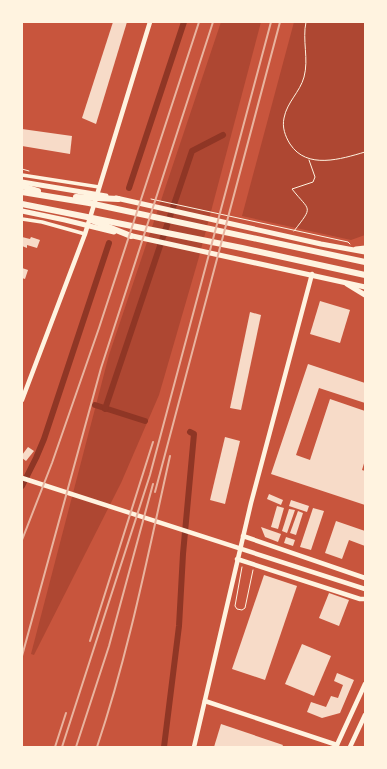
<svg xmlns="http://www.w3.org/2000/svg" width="387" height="769" font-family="Mulish,sans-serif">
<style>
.green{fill:#ae4732}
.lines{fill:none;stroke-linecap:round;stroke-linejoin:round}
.canal{stroke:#8f3625;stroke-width:6}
.building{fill:#f7dbc8}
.path{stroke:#fff3e0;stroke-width:1}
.minor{stroke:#fff3e0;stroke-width:3.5}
.tertiary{stroke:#fff3e0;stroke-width:4.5}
.secondary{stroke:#fff3e0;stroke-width:5}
.trunk{stroke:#fff3e0;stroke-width:6}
.rail{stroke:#e9b49f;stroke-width:2}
</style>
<rect width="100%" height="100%" fill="#c8553d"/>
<!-- green -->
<g class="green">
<polygon points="221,22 261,22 199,257 159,395 121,483 34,655 31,654 109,355"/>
<polygon points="294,22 365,22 365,235 351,240 242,216"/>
</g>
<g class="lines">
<!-- canal -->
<g class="canal">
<polyline points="129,188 184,22"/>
<polyline points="95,405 145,421"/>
<polyline points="105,409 192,151 223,135"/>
<polyline points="22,486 36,458 44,439 109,243"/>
<polyline points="164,747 179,626 183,554 194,434 190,432"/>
</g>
</g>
<!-- building -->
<g class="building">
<polygon points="113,22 127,22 96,124 82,118"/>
<polygon points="22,129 72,136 70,154 22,146"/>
<polygon points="22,237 30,239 31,237 40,240 37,248 27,245 27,248 22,246"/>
<polygon points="22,268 28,270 25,279 22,278"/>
<polygon points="320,301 350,310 340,343 310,334"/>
<polygon points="250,312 261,315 241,410 230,408"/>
<polygon points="308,364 365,383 365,403 319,388 296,455 310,460 330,399 365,411 365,460 362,470 365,471 365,505 271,474"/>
<polygon points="225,437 240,441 225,504 210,500"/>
<polygon points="28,447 34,451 26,461 22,458 22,455"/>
<polygon points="269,494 283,500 281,505 267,499"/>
<polygon points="291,500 309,506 307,512 289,506"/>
<polygon points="277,506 284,508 278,529 271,527"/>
<polygon points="313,508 324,511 311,550 300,547"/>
<polygon points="289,509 295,510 287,533 282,531"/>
<polygon points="298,511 303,513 296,535 290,533"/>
<polygon points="336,521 365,531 365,546 349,540 342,559 325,553"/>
<polygon points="261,527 281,534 278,542 265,537"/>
<polygon points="286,537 295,540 293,546 284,543"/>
<polygon points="264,575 297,586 265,680 232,669"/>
<polygon points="329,593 349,600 339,626 319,618"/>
<polygon points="302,644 331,656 314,696 285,684"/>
<polygon points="337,673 354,680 340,713 322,718 307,712 311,702 326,707 331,696 338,698 343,685 334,681"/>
<polygon points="221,724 283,745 282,747 214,747"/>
</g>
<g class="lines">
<!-- path -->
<g class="path">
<path d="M306 22C302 40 309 59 304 77 300 92 287 102 284 118 282 127 285 136 290 144 307 170 341 159 365 152"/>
<polyline points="363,22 365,24"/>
<polyline points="22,169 29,171"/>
<polyline points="151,199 348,242 350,244"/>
<path d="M294 231C314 205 310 212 292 189L313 182 315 177 309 160"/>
<polyline points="242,567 235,606 237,609 242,610 245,608 253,570"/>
</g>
<!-- minor -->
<g class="minor">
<polyline points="22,175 99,187"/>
<polyline points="22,219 42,222 85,234"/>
</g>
<!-- tertiary -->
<g class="tertiary">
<polyline points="22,400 85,234 150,22"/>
<polyline points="22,478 365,589"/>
<polyline points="243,536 365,578"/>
<polyline points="237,559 360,599 365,599"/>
<polyline points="205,701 337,745"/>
<polyline points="194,747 251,503 312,274"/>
<polyline points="336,747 365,684"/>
<polyline points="350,747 365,715"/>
</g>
<!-- secondary -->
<g class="secondary">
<polyline points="22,182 106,196"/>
<polyline points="116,198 321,244 365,252"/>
<polyline points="22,211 65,220 114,232"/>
<polyline points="128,235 365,287"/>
<polyline points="356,249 365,248"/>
<polyline points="347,284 365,295"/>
</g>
<!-- trunk -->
<g class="trunk">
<polyline points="22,186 38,191"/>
<polyline points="22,192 89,203 365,262"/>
<polyline points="76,197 118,199"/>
<polyline points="22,204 242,248 365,275"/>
<polyline points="91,220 131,236"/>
</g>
<!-- rail -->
<g class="rail">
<polyline points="155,492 280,22"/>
<polyline points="22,540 52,463 99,328 199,22"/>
<polyline points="90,641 153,442"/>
<polyline points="22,656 101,368 167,164 213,22"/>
<polyline points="55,747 66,713"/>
<polyline points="62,747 150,475 271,22"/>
<polyline points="76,747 109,646 153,484"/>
<path d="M97 747C129 652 148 554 170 456"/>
</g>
</g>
<!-- border -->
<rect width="387" height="769" fill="none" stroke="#fff3e0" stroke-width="46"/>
</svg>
